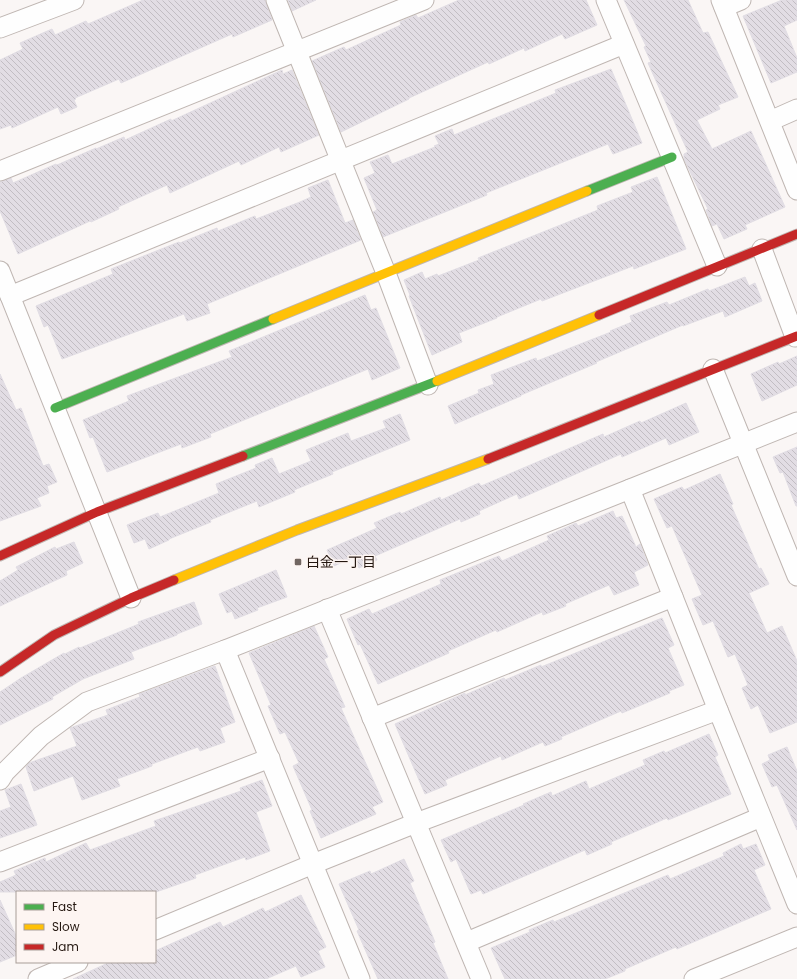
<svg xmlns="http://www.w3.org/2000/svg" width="797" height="979" font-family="Poppins,'Noto Sans JP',sans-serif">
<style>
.building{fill:url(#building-back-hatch);stroke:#e1dde4}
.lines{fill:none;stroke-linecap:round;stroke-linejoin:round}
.street-casing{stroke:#bfb6b2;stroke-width:21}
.fast-casing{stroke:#bfb6b2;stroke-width:11}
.slow-casing{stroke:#bfb6b2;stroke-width:11}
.jam-casing{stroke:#bfb6b2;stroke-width:11}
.street{stroke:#fefefe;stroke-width:19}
.fast{stroke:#4caf50;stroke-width:9}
.slow{stroke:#ffc107;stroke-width:9}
.jam{stroke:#c62828;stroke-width:9}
.poi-dot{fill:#706661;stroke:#fdf5f2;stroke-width:1.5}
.labels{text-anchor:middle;stroke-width:3;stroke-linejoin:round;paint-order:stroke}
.poi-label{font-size:14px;fill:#251811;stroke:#fdf5f2;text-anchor:start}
</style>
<defs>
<pattern id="building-back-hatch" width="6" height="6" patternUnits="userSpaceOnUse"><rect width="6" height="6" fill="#e2dde4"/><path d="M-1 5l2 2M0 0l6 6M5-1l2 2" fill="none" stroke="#c2bdc3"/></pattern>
</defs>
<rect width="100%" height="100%" fill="#faf6f5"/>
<!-- building -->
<g class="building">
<polygon points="143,0 265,0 272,20 233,37 232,34 121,83 119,79 75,98 76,99 74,100 77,107 61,114 58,107 12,128 11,125 0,129 0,60 23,49 20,43 52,29 55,35 86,21 88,24"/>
<polygon points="288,0 316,0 292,11"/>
<polygon points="459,0 586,0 597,25 565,39 562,34 525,51 524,48 489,64 488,62 409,98 409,99 341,132 312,61 344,47 346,50 401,25 400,22 416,15 418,18"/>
<polygon points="624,0 688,0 703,33 708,32 738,97 718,105 720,109 697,120 712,149 751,131 785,207 745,225 747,229 724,239 717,224 712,226 706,210 708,209 684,159 684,154 688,152 648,63 651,62 644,47 646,46"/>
<polygon points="782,0 797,0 797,20 784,26 797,58 797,72 771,83 743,16"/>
<polygon points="611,69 642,143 613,154 608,144 486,193 487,195 383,237 373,212 377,210 364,178 375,173 370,162 388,155 392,164 435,147 434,146 439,144 435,136 452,129 454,135 556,93 555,90"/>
<polygon points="282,70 283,74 292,70 319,135 281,152 279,147 241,165 239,161 170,193 167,185 118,207 119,209 91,222 90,221 18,254 0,211 0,182 11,178 13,183 56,164 57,165 96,148 96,149 124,137 125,140 171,119 171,121"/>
<polygon points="657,177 686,249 634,269 633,266 542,301 541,299 497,317 497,318 459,333 462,342 432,355 409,296 410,295 404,280 422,272 425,279 437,274 438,276 479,260 478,258 598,210 597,206 633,192 631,187"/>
<polygon points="328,180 345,223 353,220 361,240 207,304 210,313 187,321 184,314 62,359 48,325 44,327 36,306 113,274 111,269 179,242 180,243 217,228 218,231 255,216 256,219 300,202 311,197 308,188"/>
<polygon points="745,277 749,286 755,283 762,301 725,317 723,311 683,326 683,325 596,362 597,363 521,395 521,396 455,424 448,406 479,393 478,390 494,384 491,375 536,358 537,361 611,332 610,331 632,322 630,316 667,302 669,305 708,289 709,291"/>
<polygon points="365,295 371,310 376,308 400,368 372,380 368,369 210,434 211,437 182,448 181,444 107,472 93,437 90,438 83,420 129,401 127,396 232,357 229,351"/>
<polygon points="797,356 797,385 762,401 751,374 778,362 779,364"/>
<polygon points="0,374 16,410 21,408 43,466 49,464 57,482 47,486 49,493 37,498 41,506 0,521"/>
<polygon points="686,403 699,432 669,445 666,438 622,457 621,454 519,499 517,494 479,511 480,514 461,522 460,519 375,556 377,560 359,568 354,557 334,566 327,550 377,528 374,523 400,512 401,514 440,497 441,500 479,483 481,486 603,434 604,437 640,421 641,423"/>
<polygon points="400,414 410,440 332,472 333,474 294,490 295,492 259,507 257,501 210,520 211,522 169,539 169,540 149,549 145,539 134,543 127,525 158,513 160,517 219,493 216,484 256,468 255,465 272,458 279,474 311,461 306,450 348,433 351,441 386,428 383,421"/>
<polygon points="797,447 797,506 796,506 783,472 780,473 773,457"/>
<polygon points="720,474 733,504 731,505 759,569 761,568 769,584 749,593 767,633 782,626 797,661 797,722 770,733 758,705 751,709 742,688 748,685 735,654 728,657 713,621 703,625 692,599 702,595 672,526 667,528 654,499 682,487 684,490"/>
<polygon points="613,511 616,518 622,516 636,547 640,544 648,565 634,572 639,585 614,595 609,585 565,604 566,606 543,615 542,612 497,632 496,630 448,651 449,653 378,684 360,644 358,645 347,619 369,609 372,614 441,584 440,580 499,556 502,561 549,540 547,536 576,523 578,526"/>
<polygon points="74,542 83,563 66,571 67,575 0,606 0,581 18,570 16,567 55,547 56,549"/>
<polygon points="276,570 287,597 257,608 258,610 235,619 232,611 227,613 219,594"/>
<polygon points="194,602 202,624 177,634 177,635 131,652 134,659 83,679 52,697 53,699 0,725 0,692 21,678 64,653 65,654 79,647 80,648 139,624 138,622"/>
<polygon points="662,618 674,645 668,648 684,685 669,691 670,693 622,713 621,711 561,737 562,739 545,746 543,742 502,760 501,756 445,780 447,785 425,794 395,724 465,693 465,695 504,678 505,680 541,665 541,667"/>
<polygon points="314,626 328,657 324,659 345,707 341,708 383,802 372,807 376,814 321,838 310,811 312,810 293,766 299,763 285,732 280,734 268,706 271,705 249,653"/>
<polygon points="215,666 235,722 220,728 225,742 200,751 198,747 152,764 152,766 117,779 120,786 82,800 73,776 34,791 26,767 29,763 77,746 70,728 108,715 106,710 140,697 139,694"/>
<polygon points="709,734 718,755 715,757 731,794 668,820 667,818 611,842 612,844 587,855 585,850 483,894 481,890 471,894 456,859 451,862 441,840 524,805 523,804 551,792 552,796 586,781 589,789 645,765 643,760 664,751 665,753"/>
<polygon points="787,747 797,771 797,830 777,785 772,787 762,764 770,760 768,755"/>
<polygon points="262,780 272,806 256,812 270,851 246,860 245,857 195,875 196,878 156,892 0,892 0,882 16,875 14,871 45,858 46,862 86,843 90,850 156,826 154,821 241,791 240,788"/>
<polygon points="21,784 37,825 0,838 0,811 11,807 5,790"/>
<polygon points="741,844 743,849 756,844 765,865 754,870 771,909 677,949 676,947 625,969 625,971 605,979 505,979 491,948 530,932 529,930 553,920 554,922 668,875 670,879 724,856 723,853"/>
<polygon points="404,859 414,881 410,883 435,942 433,943 448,979 378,979 357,931 359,930 339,884 370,871 371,874"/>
<polygon points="301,895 326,947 318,951 325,967 301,977 296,966 266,979 73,979 110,962 155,962 155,951 220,922 223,927 263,908 265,912"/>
<polygon points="0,900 17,938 17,955 0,962"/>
</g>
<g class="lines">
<defs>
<g id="street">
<polyline points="276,0 386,273 428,385"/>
<polyline points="606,0 717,266"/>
<polyline points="721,0 797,190"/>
<polyline points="724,7 741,0"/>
<polyline points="0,28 74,0"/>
<polyline points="770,121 797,109"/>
<polyline points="0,171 424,0"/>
<polyline points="762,249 795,337"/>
<polyline points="0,271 131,598"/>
<polyline points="10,296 624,44"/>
<polyline points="713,369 797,576"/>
<polyline points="630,489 718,710 797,904"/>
<polyline points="327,609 481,979"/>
<polyline points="225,650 630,489 797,422"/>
<polyline points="372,718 673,597"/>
<polyline points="0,780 5,772 41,736 87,702 225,650 360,979"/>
<polyline points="0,862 270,758"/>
<polyline points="155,930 313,864 416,823 718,710"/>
<polyline points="467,942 761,817"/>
<polyline points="38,979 78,962"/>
<polyline points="694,979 797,937"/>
</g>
<g id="fast">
<polyline points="587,191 672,157"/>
<polyline points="55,408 273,319"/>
<polyline points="243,456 437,381"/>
</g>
<g id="slow">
<polyline points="273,319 587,191"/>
<polyline points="437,381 599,315"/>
<polyline points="174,580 297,530 488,459"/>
</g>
<g id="jam">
<polyline points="599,315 797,234"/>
<polyline points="488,459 797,336"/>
<polyline points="0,556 97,512 243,456"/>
<polyline points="0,672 54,635 131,598 174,580"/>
</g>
</defs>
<!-- street casing -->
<use href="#street" class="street-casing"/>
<!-- fast casing -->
<use href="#fast" class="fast-casing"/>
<!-- slow casing -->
<use href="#slow" class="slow-casing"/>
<!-- jam casing -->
<use href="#jam" class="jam-casing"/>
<!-- street -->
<use href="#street" class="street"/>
<!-- fast -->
<use href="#fast" class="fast"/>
<!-- slow -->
<use href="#slow" class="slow"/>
<!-- jam -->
<use href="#jam" class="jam"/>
</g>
<!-- markers -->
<rect class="poi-dot" x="294" y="558" width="8" height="8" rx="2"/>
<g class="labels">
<!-- poi labels -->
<g class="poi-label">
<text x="306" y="567">白金一丁目</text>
</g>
</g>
<!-- legend -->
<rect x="16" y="891" width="140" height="72" fill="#fdf5f2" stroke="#a79d98"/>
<rect x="24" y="904" width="20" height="6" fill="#4caf50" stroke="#a79d98"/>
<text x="52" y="911" font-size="12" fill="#251811">Fast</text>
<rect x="24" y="924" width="20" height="6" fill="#ffc107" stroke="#a79d98"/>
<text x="52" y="931" font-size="12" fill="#251811">Slow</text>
<rect x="24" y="944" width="20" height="6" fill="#c62828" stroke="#a79d98"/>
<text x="52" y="951" font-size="12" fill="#251811">Jam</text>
</svg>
